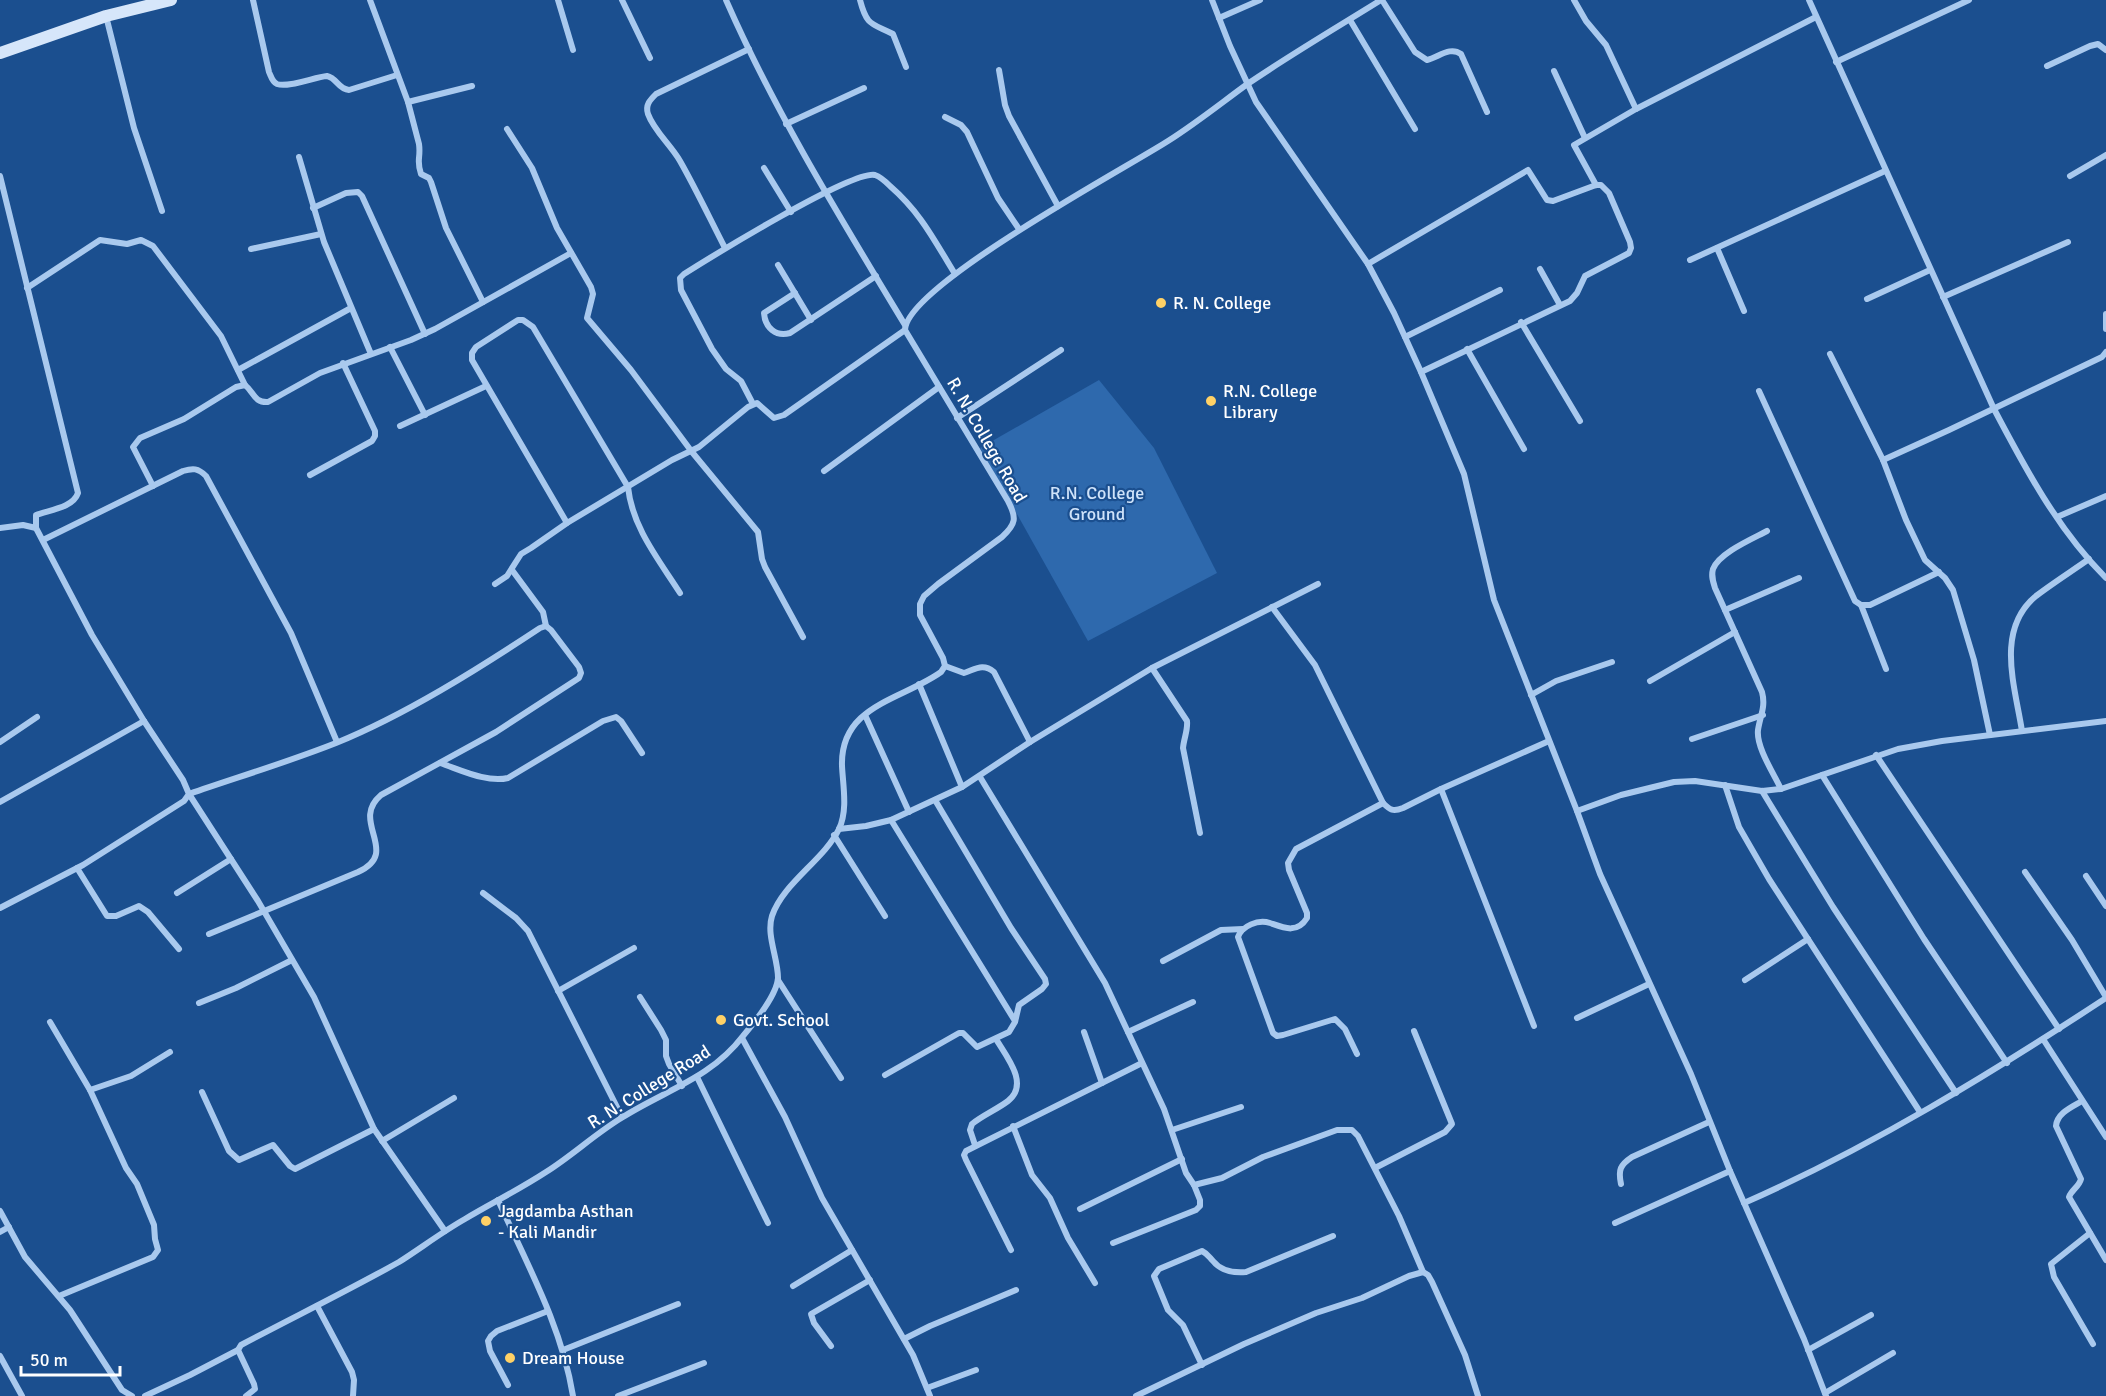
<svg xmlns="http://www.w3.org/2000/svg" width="2106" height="1396" font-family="Signika,sans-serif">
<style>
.green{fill:#2e69ad}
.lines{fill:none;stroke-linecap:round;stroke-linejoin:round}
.street{stroke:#a9c9ee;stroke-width:6}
.secondary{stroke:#d6e6fa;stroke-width:12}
.poi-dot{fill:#ffd166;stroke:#1b4f8f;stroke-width:2}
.labels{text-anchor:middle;stroke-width:4.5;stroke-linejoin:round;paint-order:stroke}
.poi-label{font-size:18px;fill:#fff;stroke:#1b4f8f;text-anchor:start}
.street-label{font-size:18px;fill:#fff;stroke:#1b4f8f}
.park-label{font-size:18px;fill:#cfe3fa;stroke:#1b4f8f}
</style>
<rect width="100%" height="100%" fill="#1b4f8f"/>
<!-- green -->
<polygon class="green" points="1099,380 1154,448 1217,573 1088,641 980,448"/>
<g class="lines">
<!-- street -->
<g class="street">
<path d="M253 0 269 72C271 76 272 82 277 84 288 88 315 77 327 76 337 78 338 89 349 90L397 75"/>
<path d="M370 0 408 102 419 144C421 158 416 160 421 174L429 178 431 182 446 228 483 302"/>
<polyline points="558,0 573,50"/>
<polyline points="622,0 650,58"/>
<path d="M726 0C776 114 841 219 905 325"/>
<path d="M860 0C867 27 872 23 893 34L906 67"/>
<polyline points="1212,0 1230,46 1256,102 1368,264 1394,313 1421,372 1464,474 1494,600 1577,811 1600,874 1691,1074 1730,1171 1804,1339 1826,1396"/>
<path d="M1382 0 1415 52 1427 60C1439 57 1450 46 1461 54L1487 112"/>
<polyline points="1574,0 1586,21 1606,45 1636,109"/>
<path d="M1809 0 1994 409C2025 468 2058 530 2106 578"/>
<polyline points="106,16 134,128 162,211"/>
<polyline points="1219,18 1260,0"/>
<polyline points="1350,20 1415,129"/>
<polyline points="1836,62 1969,0"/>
<polyline points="2047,66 2090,46 2098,44 2106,50"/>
<polyline points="999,70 1005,105 1009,116 1058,206"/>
<polyline points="1554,71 1585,138"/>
<polyline points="408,102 472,86"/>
<polyline points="945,117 961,125 967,132 998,198 1019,229"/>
<polyline points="786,124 864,88"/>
<polyline points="507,129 532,168 557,228 591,287 593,294 587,318 631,370 692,452 758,532 762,559 765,567 803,637"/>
<polyline points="299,157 324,242 371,354"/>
<polyline points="764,168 791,212"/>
<path d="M0 176 78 493C73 508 49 510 36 515V528L92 635 144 721 183 780 189 794 184 801 83 865 0 908"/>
<polyline points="2070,176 2106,155"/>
<polyline points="1596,185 1574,145 1636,109 1816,17"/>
<polyline points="313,208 346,193 358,192 362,196 425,334"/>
<path d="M725 248C710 219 696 189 680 161 671 145 654 131 648 114 645 105 650 100 656 94L749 49"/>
<polyline points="1717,248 1744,311"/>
<polyline points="251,249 321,234"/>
<polyline points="1690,260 1885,171"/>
<polyline points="1368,264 1528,170 1547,200 1553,201 1596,185 1601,185 1609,193 1630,242 1631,248 1629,253 1585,276 1577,293 1570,301 1421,372"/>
<polyline points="778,265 811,320"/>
<polyline points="1540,269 1560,305"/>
<polyline points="27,288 100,240 127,244 141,240 153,246 221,336 245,385"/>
<path d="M795 293 764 313C765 328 776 337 790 333L876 276"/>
<polyline points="1943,297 2068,242"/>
<polyline points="1867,299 1930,270"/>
<polyline points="2106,314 2106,329"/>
<polyline points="1521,322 1580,421"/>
<polyline points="1405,337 1500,290"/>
<polyline points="390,347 425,415"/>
<polyline points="1467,349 1524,449"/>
<polyline points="1830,354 1883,460 1906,520 1925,560 1945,578 1953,590 1974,660 1990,735"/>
<polyline points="238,370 351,308"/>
<polyline points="1759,391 1855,601 1861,605 1870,605 1939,572"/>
<path d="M753 404 741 381 726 369 712 349 681 290 680 278 684 274C711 257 852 170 875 175 881 177 886 182 890 186 921 213 934 240 955 274"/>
<polyline points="957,418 1061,350"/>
<polyline points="400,426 486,386"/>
<polyline points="1883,460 1949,430 2102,357 2106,352"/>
<polyline points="824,471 939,387"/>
<polyline points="310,475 372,441 375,436 375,431 343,363"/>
<path d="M153 486 133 447 140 438 184 419 236 387 245 385C254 392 254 403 268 402L320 373 411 340 435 329 571 253"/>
<polyline points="2057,517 2106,496"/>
<path d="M567 523 472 360V353L476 347 518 320H523L533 327 628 487C632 527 659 560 680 593"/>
<polyline points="0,528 23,525 36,528"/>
<path d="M1767 531C1752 539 1719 553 1713 569 1711 576 1713 582 1715 588L1762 692C1766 707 1760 716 1758 730 1756 747 1774 774 1781 789"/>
<path d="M43 540 183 471C193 468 198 468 206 476L291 633 337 742"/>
<polyline points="512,570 543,612 546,626"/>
<polyline points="495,584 507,576 521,554 531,548 567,523 672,460 699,447 748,407 757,403 774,418 784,415 905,330"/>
<polyline points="1861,605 1886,669"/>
<path d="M1272 607 1315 665 1383 803C1390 810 1393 812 1403 808L1441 789 1549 741"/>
<polyline points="1725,610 1799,578"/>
<path d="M945 666 964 673C976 669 983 663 994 672L1030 742"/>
<path d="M1152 668 1187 721C1188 730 1184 738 1183 748L1200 833"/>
<polyline points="1650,681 1735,632"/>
<polyline points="919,684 962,787"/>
<polyline points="1531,695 1556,681 1612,662"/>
<polyline points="865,715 909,812"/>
<path d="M2022 731C2015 686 1995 630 2036 596 2053 583 2072 571 2089 559"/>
<polyline points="1692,739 1763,715"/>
<polyline points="0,742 37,717"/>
<polyline points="1876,755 2059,1029"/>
<path d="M440 763C461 770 487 783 508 778L603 721 616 717 621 721 642 753"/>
<polyline points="1822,775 1924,939 2007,1063"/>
<polyline points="980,777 1105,983 1164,1109 1186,1173 1194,1185 1222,1178 1263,1157 1337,1130 1352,1130 1358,1136 1399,1216 1423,1272"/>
<polyline points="1725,785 1739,827 1769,879 1920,1112"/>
<polyline points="1441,789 1534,1026"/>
<polyline points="1762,791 1833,907 1956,1093"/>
<polyline points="0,802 144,721"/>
<polyline points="1577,811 1621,795 1674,782 1695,781 1762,791 1781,789 1898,749 1942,741 2106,721"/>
<polyline points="891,820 1015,1021"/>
<polyline points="839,829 866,826 891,820 962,787 1030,742 1152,668 1318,584"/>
<polyline points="834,835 885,916"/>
<polyline points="77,868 107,916 116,916 139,906 148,912 179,949"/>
<polyline points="2025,872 2072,940 2106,997"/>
<polyline points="2086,876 2106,906"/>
<polyline points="177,893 231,859"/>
<polyline points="483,893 516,918 528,931 622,1117"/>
<path d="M209 934 358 872C402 852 349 822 381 795L496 732 579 678 581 673 579 667 551 630 546 626 540 628C478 669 405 715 336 743 288 762 238 777 189 794L258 901 314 997 374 1129 445 1231"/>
<polyline points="1163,961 1221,930 1243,929"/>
<polyline points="778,980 841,1078"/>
<polyline points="1745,980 1808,939"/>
<polyline points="558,991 634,948"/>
<polyline points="640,997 661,1030 666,1040 666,1056 669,1064 682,1086"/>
<polyline points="199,1003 236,988 292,960"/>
<polyline points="1577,1018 1649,984"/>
<polyline points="50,1022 90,1090 126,1168 137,1184 154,1225 155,1239 158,1250 153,1257 59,1296"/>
<polyline points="1084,1032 1102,1083"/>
<polyline points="1128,1032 1193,1002"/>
<polyline points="742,1038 785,1117 822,1198 913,1355 930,1396"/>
<polyline points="2043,1039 2106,1137"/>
<path d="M1357 1054 1345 1029 1335 1019 1283 1035 1277 1036 1273 1033 1238 937C1242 926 1258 919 1270 923 1284 928 1297 934 1307 918V913L1289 870 1288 863 1296 849 1383 803"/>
<polyline points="885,1075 959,1033 963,1033 977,1047 1009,1032 1015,1022 1019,1005 1042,989 1046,984 1045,979 1011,928 935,800"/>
<polyline points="697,1077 768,1223"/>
<polyline points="90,1090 131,1076 170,1052"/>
<polyline points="202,1092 229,1151 239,1160 273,1145 290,1166 295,1169 374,1129"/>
<path d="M2082 1101C2072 1107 2057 1113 2056 1126L2081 1179C2079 1187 2072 1189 2069 1197L2106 1260"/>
<polyline points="1013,1126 1032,1175 1050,1198 1068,1238 1095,1283"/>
<polyline points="1172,1130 1241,1107"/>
<polyline points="382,1141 454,1098"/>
<path d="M975 1145 970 1130 972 1124C983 1115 996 1110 1008 1101 1030 1084 1006 1056 996 1039"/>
<polyline points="1375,1168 1445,1132 1452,1124 1414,1031"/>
<path d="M1621 1184C1618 1170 1620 1165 1632 1157L1709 1122"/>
<path d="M498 1200C527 1264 562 1327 573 1396"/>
<path d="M1744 1203C1871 1147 1990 1074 2106 998"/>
<polyline points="1080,1209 1182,1159"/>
<polyline points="0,1211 25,1257 70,1310 122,1390 132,1396"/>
<polyline points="1615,1223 1730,1171"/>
<polyline points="0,1232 9,1227"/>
<polyline points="2090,1233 2051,1264 2054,1277 2093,1344"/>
<polyline points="1113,1243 1196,1210 1200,1206 1200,1200 1194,1185"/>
<polyline points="1011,1250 966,1160 964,1155 966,1151 1142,1063"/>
<polyline points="793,1286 852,1250"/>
<polyline points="317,1306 352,1372 354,1380 353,1396"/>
<polyline points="904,1339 930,1326 1016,1290"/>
<polyline points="831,1346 814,1323 811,1314 870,1280"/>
<polyline points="563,1350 678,1304"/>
<polyline points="1808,1350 1871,1315"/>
<polyline points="0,1356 22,1396"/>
<path d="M1202 1365 1183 1325 1168 1310 1154 1276 1159 1269 1202 1251C1208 1254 1209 1257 1213 1261 1221 1271 1234 1273 1246 1272L1333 1236"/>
<polyline points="508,1385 490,1351 488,1341 491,1336 497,1331 548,1311"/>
<polyline points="927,1388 976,1370"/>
<polyline points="1825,1393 1893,1353"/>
<polyline points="145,1396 190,1375 238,1350"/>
<path d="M246 1396 255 1389 254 1384 238 1350 241 1345C294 1317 347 1291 399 1262 421 1248 442 1232 465 1219 492 1203 520 1189 546 1172 573 1155 596 1133 623 1117 666 1090 711 1078 743 1036 754 1023 777 994 778 978 778 958 766 935 772 916 783 883 824 860 839 829 848 810 843 786 842 766 840 705 902 700 941 672L945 666 943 658 920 615V604L924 596 938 584 1002 537C1016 524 1017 518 1008 501L905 330C906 286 1126 168 1168 141 1195 124 1220 104 1246 85 1290 55 1336 28 1381 0"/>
<polyline points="618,1396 704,1363"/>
<polyline points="1136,1396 1244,1344 1316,1313 1362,1298 1409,1276 1423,1272 1428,1275 1432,1282 1465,1355 1478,1396"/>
</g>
<!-- secondary -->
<polyline class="secondary" points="0,53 106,16 171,0"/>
</g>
<!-- markers -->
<g class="poi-dot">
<circle cx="1161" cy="303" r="6"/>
<circle cx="1211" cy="401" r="6"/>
<circle cx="721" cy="1020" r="6"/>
<circle cx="486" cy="1221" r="6"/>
<circle cx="510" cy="1358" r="6"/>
</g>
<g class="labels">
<!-- poi labels -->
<g class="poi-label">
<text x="1173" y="309">R. N. College</text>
<text x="1223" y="397">R.N. College<tspan x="1223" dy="21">Library</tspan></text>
<text x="733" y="1026">Govt. School</text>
<text x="498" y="1217">Jagdamba Asthan<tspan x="498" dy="21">- Kali Mandir</tspan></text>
<text x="522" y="1364">Dream House</text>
</g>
<!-- street labels -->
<g class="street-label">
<text transform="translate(987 440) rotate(60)" y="6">R. N. College Road</text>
<text transform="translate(649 1087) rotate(-32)" y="6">R. N. College Road</text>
</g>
<!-- park labels -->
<g class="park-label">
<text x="1097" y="499">R.N. College<tspan x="1097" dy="21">Ground</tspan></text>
</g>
</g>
<!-- scale -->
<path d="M21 1366v9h99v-9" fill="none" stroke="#ffffff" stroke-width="3"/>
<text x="30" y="1366" font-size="18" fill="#ffffff" stroke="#1b4f8f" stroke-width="4.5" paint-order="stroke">50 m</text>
</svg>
